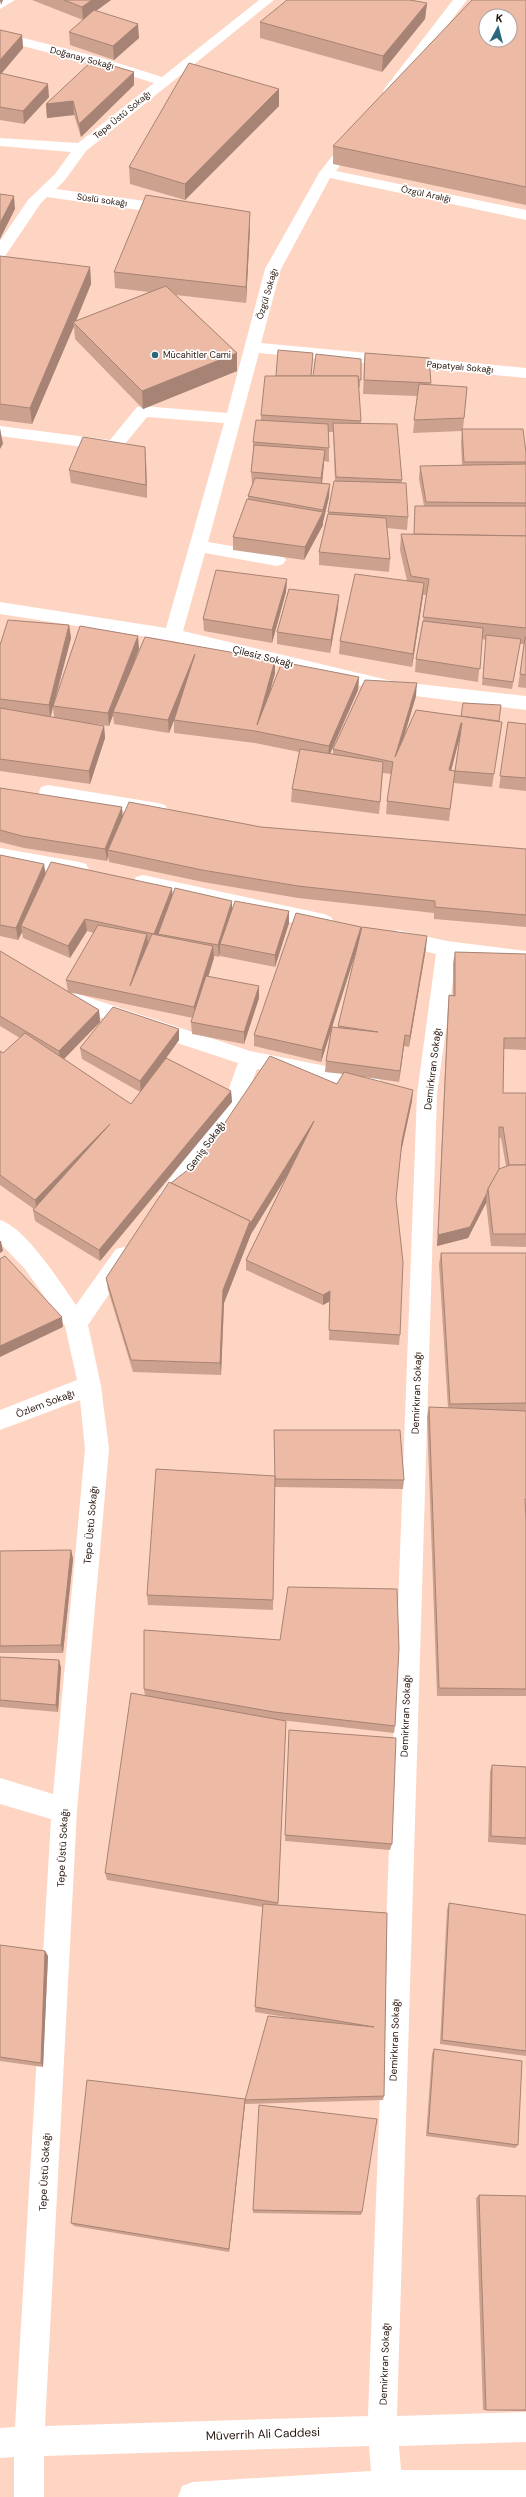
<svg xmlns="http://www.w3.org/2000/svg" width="526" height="2497" font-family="'DM Sans',sans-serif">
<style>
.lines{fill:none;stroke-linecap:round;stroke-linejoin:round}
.minor{fill:#fff;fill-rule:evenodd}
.wall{fill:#cca18e;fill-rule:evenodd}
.shaded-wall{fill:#a68374}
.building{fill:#edbba5;stroke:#a68374;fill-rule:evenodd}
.poi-dot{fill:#2a687e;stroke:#fff;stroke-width:1.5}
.labels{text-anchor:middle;stroke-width:3.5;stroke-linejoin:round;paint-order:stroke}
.far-street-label{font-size:9px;fill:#27150d;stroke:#fff}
.far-poi-label{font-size:9px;fill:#27150d;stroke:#fff;text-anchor:start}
.street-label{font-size:10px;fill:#27150d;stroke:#fff}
.near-street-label{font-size:12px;fill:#27150d;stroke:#fff}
</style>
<rect width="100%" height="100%" fill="#fed5c3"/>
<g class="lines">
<!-- minor -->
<g class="minor">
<polygon points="0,0 15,0 0,9"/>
<polygon points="259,0 274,0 86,151 65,180 56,189 160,203 168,208 165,211 160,213 47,197 41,203 5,256 0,258 0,241 28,200 55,174 71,152 0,146 0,138 78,143 154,83 92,64 0,40 0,32 102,58 162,77"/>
<polygon points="453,0 467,0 395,94 385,94 383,91 385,88"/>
<polygon points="352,136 359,140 336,171 526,210 526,220 330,178 281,269 261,343 526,368 526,378 259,353 208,542 277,554 283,556 286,560 283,564 277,566 205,553 183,631 392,681 526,696 526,710 392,693 173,641 0,614 0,602 166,628 224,423 147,417 120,450 114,451 0,436 0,426 110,440 137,407 143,406 227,413 265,269 319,173 347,137"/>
<polygon points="48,785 158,803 165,805 168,810 165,815 158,817 41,797 39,792 41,787"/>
<polygon points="0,848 79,862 86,864 89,869 86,874 79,876 0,862"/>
<polygon points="143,875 324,914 331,917 334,922 331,927 324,930 136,887 133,882 136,877"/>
<path d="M397 930 447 941 526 951V967L456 958 437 1094 397 2416 526 2412V2442L399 2446 401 2470H526V2497H178L182 2486 193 2482 371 2471 369 2446 44 2456V2497H14V2457L0 2458V2428L15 2427 51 1819 0 1804V1778L53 1794 85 1449 80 1400 0 1430V1410L77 1380 65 1326 25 1269 0 1243V1220C27 1229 59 1281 76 1305L116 1249 124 1247 132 1249 135 1256 88 1325 101 1386 109 1449 77 1810 45 2426 368 2416 417 1094 436 954 390 943 387 938 390 933Z"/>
<polygon points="75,993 250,1051 371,1075 378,1077 381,1083 378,1089 371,1091 257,1069 239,1115 178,1200 170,1203 162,1200 159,1194 223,1105 238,1063 68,1007 65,1001 68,995"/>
</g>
</g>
<!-- wall -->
<g class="wall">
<polygon points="32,0 111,0 96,11 139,38 114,60 70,45 69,32 83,20"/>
<polygon points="526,0 526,205 333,164 333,146"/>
<polygon points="427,3 425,19 382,72 260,38 260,22"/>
<polygon points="0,30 22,35 23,48 2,73 49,97 24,124 0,120"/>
<polygon points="134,85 81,137 74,115 47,118 46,104"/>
<polygon points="279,89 279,106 185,200 130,184 129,167"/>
<polygon points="250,212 250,228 246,303 176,295 237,353 237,371 143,409 75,339 74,326 32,424 0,420 0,256 90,267 91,284 76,321 149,292 115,288 114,272"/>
<polygon points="313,353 311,376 313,376 361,359 360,387 358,388 361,424 402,480 402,483 408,517 407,530 387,528 390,559 389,572 319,565 319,552 335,481 333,432 328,432 329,448 329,462 324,461 322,483 329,497 323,522 323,525 304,560 233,550 233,537 248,499 248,496 252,485 251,472 253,453 253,442 261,420 261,415 276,376"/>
<polygon points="365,353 431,383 431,385 467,387 463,429 526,453 526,688 518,687 524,644 520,644 512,689 482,685 486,640 482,639 478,682 415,672 416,659 423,621 426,595 423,595 412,667 339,654 340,641 407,581 400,550 401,534 414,534 415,506 424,506 419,479 420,466 462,465 461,442 462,431 413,433 417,396 363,394"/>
<polygon points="146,460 147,498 71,483 69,470"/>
<polygon points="287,579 286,592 272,643 204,631 203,619"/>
<polygon points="338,608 330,653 277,644 277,632"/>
<path d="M69 625 71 638 54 704 139 649 134 661 275 673 269 695 359 677 358 690 330 754H333V749L416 696 404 737 416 710 502 722 492 787 454 783 449 821 386 814 387 801 391 774 383 773 379 814 291 802 292 789 299 752 255 743 174 733V720L169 733 114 724 113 715 109 726 90 723 104 726 105 738 90 784 0 771V645ZM53 707 54 717H51ZM460 736 455 771 451 770Z"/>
<polygon points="508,722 526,724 526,791 499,788"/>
<polygon points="0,788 123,817 261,827 526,849 526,927 434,919 434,913 298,898 203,882 109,862 108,856 107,861 24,848 0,842"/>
<polygon points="0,855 45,874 172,888 172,895 232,908 289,911 289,923 275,967 220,956 220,953 219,957 214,956 208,977 259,998 244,1044 192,1034 191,1022 193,1018 68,992 99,1010 100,1022 64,1059 131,1104 140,1092 82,1059 80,1048 179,1029 179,1040 166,1058 231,1091 232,1102 100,1261 35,1221 33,1210 34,1209 0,1185 0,1051 3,1053 20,1038 0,1026 0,951 68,992 66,980 94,933 87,931 70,958 23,938 22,932 18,940 0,936"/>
<path d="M361 933 426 948 409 1047 404 1046 399 1082 364 1077 412 1101 401 1152 396 1199 400 1335 399 1345 329 1340 330 1301 323 1305 246 1270V1260L290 1170 251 1234 224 1303 221 1375 133 1372 108 1290 106 1278 171 1183 337 1084 343 1074 325 1072 326 1061 331 1031 321 1062 254 1046V1035ZM356 951 338 1028 332 1027Z"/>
<path d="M455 952 526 954V1050L504 1049 503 1093H526V1247L491 1246 486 1203 468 1238 437 1246 448 1006 449 995 453 996V963ZM499 1138H501L506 1166 499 1170Z"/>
<polygon points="441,1253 526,1253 526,1507 525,1507 526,1521 526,1696 437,1696 427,1417 429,1407 448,1408 439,1264"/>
<polygon points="275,1476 404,1480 403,1489 275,1487 273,1610 148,1605 147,1595"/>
<polygon points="71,1550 73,1559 63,1653 0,1653 0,1551"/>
<polygon points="280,1640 395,1726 394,1733 280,1720 286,1721 278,1905 387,1913 384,2096 383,2100 245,2104 245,2100 304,2020 255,2012 263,1907 107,1880 105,1873 145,1696 144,1689"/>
<polygon points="0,1657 59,1660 61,1668 58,1712 0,1707"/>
<polygon points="289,1730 392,1844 390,1850 285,1841"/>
<polygon points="492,1765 526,1767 526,1845 488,1842 490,1772"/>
<polygon points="449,1903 526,1915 526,2056 440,2044 447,1909"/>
<polygon points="0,1945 45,1951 48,1956 43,2067 0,2061"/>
<polygon points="434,2049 518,2145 515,2148 426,2136 432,2054"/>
<polygon points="245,2099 245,2104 229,2252 74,2226 71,2223"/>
<polygon points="479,2195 526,2196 526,2411 483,2410 476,2198"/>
<polygon points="253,2210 362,2212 361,2215 253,2213"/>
</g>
<!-- shaded-wall -->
<g class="shaded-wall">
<polygon points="0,0 3,0 1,5"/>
<polygon points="92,0 111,0 83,20 82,7"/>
<polygon points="427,3 425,19 382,72 383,56"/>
<polygon points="138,24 139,38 114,60 113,46"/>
<polygon points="22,35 23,48 0,75 0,60"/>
<polygon points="134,72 134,85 81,137 79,124"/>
<polygon points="48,84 49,97 24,124 23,111"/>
<polygon points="279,89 279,106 185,200 185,184"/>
<polygon points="73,101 74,115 47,118 46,104"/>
<polygon points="14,196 15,209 0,239 0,223"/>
<polygon points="250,212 250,228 246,303 246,287"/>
<polygon points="90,267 91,284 75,323 73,322 74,326 32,424 30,408"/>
<polygon points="237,353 237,371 143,409 142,391"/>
<polygon points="0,428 3,444 0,449"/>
<polygon points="145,447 146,460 147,498 146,485"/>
<polygon points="325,450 324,464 321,492 321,478"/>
<polygon points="330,484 329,497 323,522 323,525 304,560 305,547 323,513 323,510"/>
<polygon points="287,579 286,592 272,643 272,630"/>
<polygon points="424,583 423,596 412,667 413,654"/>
<polygon points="339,595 338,608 330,653 331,640"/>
<polygon points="69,625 71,638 50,718 49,705"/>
<polygon points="138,636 139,649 115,712 113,712 113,715 109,726 108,713"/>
<polygon points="195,654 195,667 169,733 168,720"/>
<polygon points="275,660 275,673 259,732 257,725"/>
<polygon points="359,677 358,690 328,758 329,746"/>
<polygon points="417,683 416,696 394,770 395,757"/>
<polygon points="461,723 460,736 448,783 449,770"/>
<polygon points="104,726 105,738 90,784 89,771"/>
<polygon points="122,807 123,820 108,850 108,856 107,861 105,849"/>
<polygon points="44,864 46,876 21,926 22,932 18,940 16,928"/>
<polygon points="172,888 173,900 158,934 158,937 154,946 154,934"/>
<polygon points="232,901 232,913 220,944 220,953 219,957 218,945"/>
<polygon points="289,911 289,923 275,967 275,955"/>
<polygon points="85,919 87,931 70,958 68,946"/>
<polygon points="361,927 360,939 321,1062 322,1050"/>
<polygon points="147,934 148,946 130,986"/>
<polygon points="427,936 426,948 409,1047 410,1036"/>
<polygon points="213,946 214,958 195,1019 194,1007"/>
<polygon points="259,986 259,998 244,1044 244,1032"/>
<polygon points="99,1010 100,1022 60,1063 59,1051"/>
<polygon points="179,1029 179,1040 141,1093 140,1081"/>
<polygon points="405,1035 404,1046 399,1082 400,1071"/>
<polygon points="413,1090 412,1101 401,1152 402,1141"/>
<polygon points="231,1091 232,1102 100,1261 99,1250"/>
<polygon points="314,1121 314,1132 251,1234 224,1303 221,1375 220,1363 223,1290 250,1221"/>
<polygon points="110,1124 37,1210 35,1200"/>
<polygon points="487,1193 486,1203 468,1238 437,1246 438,1235"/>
<polygon points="0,1241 1,1241 3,1251 0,1253"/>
<polygon points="330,1291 330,1301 323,1305 323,1295"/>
<polygon points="62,1317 63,1327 0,1357 0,1346"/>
<polygon points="71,1550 73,1559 63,1653 61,1645"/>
<polygon points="59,1660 61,1668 58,1712 56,1705"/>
<polygon points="45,1951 48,1956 43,2067 41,2063"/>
<polygon points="245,2099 245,2104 229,2252 229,2249"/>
</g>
<!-- building -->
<g class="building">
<polygon points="64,0 92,0 82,7"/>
<polygon points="287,0 410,0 427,3 383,56 260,22"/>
<path d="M472 0H526V187L333 146ZM486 16H510V40H486Z"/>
<polygon points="94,10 138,24 113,46 69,32"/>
<polygon points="0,30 22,35 0,60"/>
<polygon points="93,60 134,72 79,124 73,101 46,104"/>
<polygon points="189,63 279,89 185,184 129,167"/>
<polygon points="0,73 48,84 23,111 0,107"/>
<polygon points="0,194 14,196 0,223"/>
<polygon points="146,195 250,212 246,287 114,272"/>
<polygon points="0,256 90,267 30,408 0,404"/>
<polygon points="166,286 237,353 142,391 73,322"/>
<polygon points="278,350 313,353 311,376 276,376"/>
<polygon points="365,353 429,358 431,383 364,380"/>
<polygon points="316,354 361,359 361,380 358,380 358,376 313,376"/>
<polygon points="265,376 358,376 361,421 261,415"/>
<polygon points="419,384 467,387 464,418 414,420"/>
<polygon points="256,420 328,424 329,448 253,442"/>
<polygon points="333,423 397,424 402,480 336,477"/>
<polygon points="462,429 523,429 526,453 526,462 464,462"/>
<polygon points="83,437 145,447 146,485 69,470"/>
<polygon points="254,445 325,450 321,478 251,472"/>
<polygon points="526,464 526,503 426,502 420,466"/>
<polygon points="255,478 330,484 323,510 248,496"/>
<polygon points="334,481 406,483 408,517 328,512"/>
<polygon points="247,499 323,512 305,547 233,537"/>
<polygon points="415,506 526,506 526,536 414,534"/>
<polygon points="328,514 386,518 390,559 319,552"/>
<polygon points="401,534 526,536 526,628 423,617 429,579 411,576"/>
<polygon points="216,570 287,579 272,630 203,619"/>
<polygon points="355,574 424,583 413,654 340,641"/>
<polygon points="289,589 339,595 331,640 277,632"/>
<polygon points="8,620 69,625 49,705 0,699 0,645"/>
<polygon points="423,621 483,628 480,669 416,659"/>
<polygon points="80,626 138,636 108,713 53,706"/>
<polygon points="486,635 521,639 513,682 483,678"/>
<polygon points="145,637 275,660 257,725 282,662 359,677 329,746 255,731 174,720 195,654 168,720 113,712"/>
<polygon points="525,637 526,637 526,675 520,674"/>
<path d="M365 680 417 683 395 757 416 710 502 722 494 774 455 771 450 809 387 801 393 762 333 749ZM461 723H462L455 771 449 770Z"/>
<polygon points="463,703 501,705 499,721 461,716"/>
<polygon points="0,708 104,726 89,771 0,759"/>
<polygon points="508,722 526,724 526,778 500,776"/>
<polygon points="300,749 383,762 380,802 292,789"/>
<polygon points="0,788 122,807 105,849 22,836 0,830"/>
<polygon points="129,802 261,827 526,849 526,915 435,907 435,901 298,886 202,870 108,850"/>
<polygon points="0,855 44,864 16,928 0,925"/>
<polygon points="51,862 172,888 154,934 85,919 68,946 21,926"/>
<polygon points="175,888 232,901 218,945 158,934"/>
<polygon points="235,901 289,911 275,955 220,944"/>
<polygon points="296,913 361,927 322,1050 254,1035"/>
<polygon points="98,925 147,934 130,986 152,934 213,946 194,1007 66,980"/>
<polygon points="362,927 427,936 410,1036 405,1035 400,1071 326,1061 332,1027 378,1032 338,1026"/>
<polygon points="0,951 99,1010 59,1051 0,1016"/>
<polygon points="455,952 526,954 526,1038 504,1038 503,1093 526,1093 526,1165 509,1165 503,1127 499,1127 499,1170 488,1189 487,1193 470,1227 438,1235 449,995 455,996"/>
<polygon points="206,976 259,986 244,1032 191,1022"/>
<polygon points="113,1007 179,1029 140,1081 80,1048"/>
<polygon points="25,1033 131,1104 166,1058 231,1091 99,1250 33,1210 110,1124 35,1200 0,1175 0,1051 3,1053"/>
<polygon points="270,1056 337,1084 344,1072 413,1090 402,1141 396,1199 403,1262 400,1335 329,1330 330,1291 323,1295 246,1260 314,1121 250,1224 250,1221 171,1183 199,1161"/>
<polygon points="510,1165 526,1165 526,1234 493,1234 488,1189 499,1169"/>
<polygon points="169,1182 250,1221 223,1290 220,1363 131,1360 106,1278"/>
<polygon points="441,1253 526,1253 526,1403 450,1404"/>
<polygon points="5,1256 62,1317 0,1346 0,1259"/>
<polygon points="429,1407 526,1411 526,1499 525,1499 526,1521 526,1689 439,1688"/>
<polygon points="274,1430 400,1430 404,1480 275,1479"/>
<polygon points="156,1469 275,1476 273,1600 147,1595"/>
<polygon points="71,1550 61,1645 0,1646 0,1551"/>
<polygon points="288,1587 397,1589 399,1648 395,1726 274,1712 144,1689 144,1630 280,1640"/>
<polygon points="0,1657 59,1660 56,1705 0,1700"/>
<polygon points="131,1693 286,1721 278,1903 105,1873"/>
<polygon points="289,1730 396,1738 392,1844 285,1835"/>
<polygon points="492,1765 526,1767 526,1838 491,1836"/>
<polygon points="449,1903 526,1915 526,2051 442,2040"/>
<polygon points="263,1904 387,1913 384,2096 245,2100 268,2016 374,2027 255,2007"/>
<polygon points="0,1945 45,1951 41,2063 0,2057"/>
<polygon points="434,2049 522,2061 518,2145 428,2133"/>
<polygon points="87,2080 245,2099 229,2249 71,2223"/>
<polygon points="259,2105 377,2119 362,2212 253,2210"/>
<polygon points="479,2195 526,2196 526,2410 486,2410"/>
</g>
<!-- markers -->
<circle class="poi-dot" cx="155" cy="355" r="4"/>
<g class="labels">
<!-- far-street labels -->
<g class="far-street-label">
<text transform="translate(82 58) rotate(15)" y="3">Doğanay Sokağı</text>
<text transform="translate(122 115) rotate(-39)" y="3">Tepe Üstü Sokağı</text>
<text transform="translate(426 194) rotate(12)" y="3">Özgül Aralığı</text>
<text transform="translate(102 200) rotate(8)" y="3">Süslü sokağı</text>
<text transform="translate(267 294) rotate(-73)" y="3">Özgül Sokağı</text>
<text transform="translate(460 367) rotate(5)" y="3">Papatyalı Sokağı</text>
</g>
<!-- far-poi labels -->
<g class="far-poi-label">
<text x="163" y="358">Mücahitler Cami</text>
</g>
<!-- street labels -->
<g class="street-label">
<text transform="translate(263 656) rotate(14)" y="4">Çilesiz Sokağı</text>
<text transform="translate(432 1069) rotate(-83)" y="4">Demirkıran Sokağı</text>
<text transform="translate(205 1146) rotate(-54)" y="4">Geniş Sokağı</text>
<text transform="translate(416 1393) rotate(-88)" y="4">Demirkıran Sokağı</text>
<text transform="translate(45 1403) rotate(-21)" y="4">Özlem Sokağı</text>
<text transform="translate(90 1525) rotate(-85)" y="4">Tepe Üstü Sokağı</text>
<text transform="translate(405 1716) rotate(-88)" y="4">Demirkıran Sokağı</text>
<text transform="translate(62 1848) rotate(-87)" y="4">Tepe Üstü Sokağı</text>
<text transform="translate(394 2040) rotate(-88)" y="4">Demirkıran Sokağı</text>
<text transform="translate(44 2172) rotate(-87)" y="4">Tepe Üstü Sokağı</text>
<text transform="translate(384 2364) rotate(-88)" y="4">Demirkıran Sokağı</text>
</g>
<!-- near-street labels -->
<g class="near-street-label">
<text transform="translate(263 2434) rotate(-2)" y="4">Müverrih Ali Caddesi</text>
</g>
</g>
<!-- north arrow -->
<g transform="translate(498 28) rotate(7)"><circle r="19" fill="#ffffff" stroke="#a9a19e"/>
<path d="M0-3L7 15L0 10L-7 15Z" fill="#2a687e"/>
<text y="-6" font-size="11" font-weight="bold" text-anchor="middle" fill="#27150d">K</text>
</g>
</svg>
